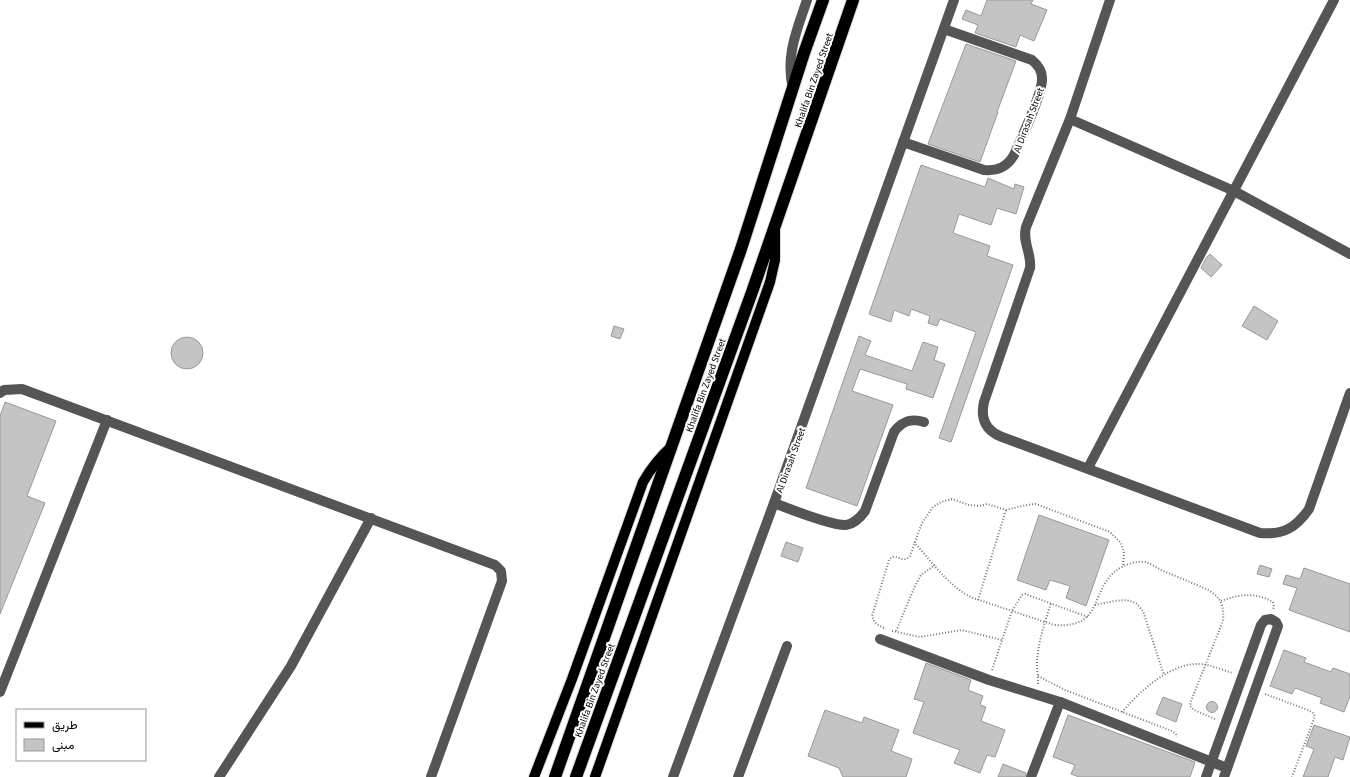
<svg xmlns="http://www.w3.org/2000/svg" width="1350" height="777" font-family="'Source Sans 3',Vazirmatn,sans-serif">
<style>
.building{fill:#c4c4c4;stroke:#999}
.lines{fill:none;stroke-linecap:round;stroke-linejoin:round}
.major-casing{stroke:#dbdbdb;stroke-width:12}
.highway-casing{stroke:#dbdbdb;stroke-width:14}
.path{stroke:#777;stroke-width:2;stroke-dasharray:1 2;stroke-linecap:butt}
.minor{stroke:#555;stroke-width:10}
.major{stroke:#000;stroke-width:10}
.highway{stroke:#000;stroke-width:12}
.labels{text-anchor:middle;stroke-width:4;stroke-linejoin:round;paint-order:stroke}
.street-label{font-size:10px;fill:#000;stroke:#fff}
</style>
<rect width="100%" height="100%" fill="#fff"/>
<!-- building -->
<g class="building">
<polygon points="987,0 1033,0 1031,4 1047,10 1034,41 1020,35 1016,47 975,33 978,25 962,19 966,10 981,16"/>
<polygon points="966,44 1016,61 997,112 998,112 980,162 928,144"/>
<polygon points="921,165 985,187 988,178 1014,189 1015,184 1024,187 1016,214 997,208 991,225 959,214 953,233 990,246 987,256 1013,265 951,442 939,438 976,332 940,319 937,326 928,323 930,316 911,309 909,316 894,310 891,322 869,314"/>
<polygon points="1210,254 1222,265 1211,277 1201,268 1206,258"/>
<polygon points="1254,306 1278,321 1267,340 1242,326"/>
<polygon points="614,326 624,329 620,339 611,336"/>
<polygon points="859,336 871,341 865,355 912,371 923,342 938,347 934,360 945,364 933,398 906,389 907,384 860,369 852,391 893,405 857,506 806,488"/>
<circle cx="187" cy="353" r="16"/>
<polygon points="5,402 56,421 27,496 45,503 0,614 0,416"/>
<polygon points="1039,515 1109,540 1086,606 1066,598 1070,586 1050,580 1046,590 1017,580"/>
<polygon points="786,542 803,548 798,562 781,556"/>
<polygon points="1260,565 1272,569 1269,577 1257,574"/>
<polygon points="1304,568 1350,584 1350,632 1289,610 1297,588 1283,584 1286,575 1300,579"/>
<polygon points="1284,650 1306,658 1304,662 1331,672 1333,668 1350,674 1350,696 1344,712 1320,703 1322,698 1295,688 1292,694 1270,686"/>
<polygon points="926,663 971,680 968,690 983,696 980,705 986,707 981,721 1005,730 995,757 987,755 980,773 954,763 960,750 913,733 924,702 914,699"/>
<polygon points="1163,697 1182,704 1176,722 1156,714"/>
<circle cx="1212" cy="707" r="5.5"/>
<polygon points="825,710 862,723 864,717 899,730 891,751 912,759 906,777 843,777 839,768 808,756"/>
<polygon points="1068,715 1195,762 1190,777 1079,777 1071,774 1075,765 1053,757"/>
<polygon points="1314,725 1350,737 1343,760 1335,757 1328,777 1303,777 1314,749 1306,746"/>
<polygon points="1003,764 1026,773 1025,777 998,777"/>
</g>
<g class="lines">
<defs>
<g id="major">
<path d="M534 777 572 679 643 482C651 468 660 457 672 446"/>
<polyline points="595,777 770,282 775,260 775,229"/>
</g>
<g id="highway">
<polyline points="555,777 741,249 804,53 823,0"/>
<polyline points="576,777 752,292 853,0"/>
</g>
</defs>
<!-- major casing -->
<use href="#major" class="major-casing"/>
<!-- highway casing -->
<use href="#highway" class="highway-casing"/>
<!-- path -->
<g class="path">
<path d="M914 542C931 561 950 588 973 598L1054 625C1109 629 1086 584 1124 566 1130 563 1138 561 1145 562 1150 563 1156 567 1161 570 1173 575 1185 580 1197 585 1216 593 1225 599 1223 621L1191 701 1190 706 1194 710 1215 719"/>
<polyline points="978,600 1006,510"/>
<path d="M1221 601C1239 594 1256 592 1273 602L1274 606 1273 610"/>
<path d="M1095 605C1107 603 1126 596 1137 604 1139 606 1141 609 1143 611L1164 675"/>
<path d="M884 628C878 625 874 623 872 616L889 560 892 557C900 556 904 563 910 556L922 523 933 507 941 502 952 499 969 505 979 506 987 504 1006 510 1026 505 1036 504 1110 532 1121 543 1124 553 1123 566"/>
<polyline points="892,631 920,637 962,630 1002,640"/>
<polyline points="896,631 915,586 921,575 935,565"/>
<polyline points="992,670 1012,611 1022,595 1025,594 1088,617"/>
<polyline points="1038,676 1065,690 1172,731 1176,734 1177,737"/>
<path d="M1038 684C1038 677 1037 669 1037 662 1038 642 1045 622 1051 603"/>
<polyline points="1265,694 1308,710 1313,713 1315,716 1292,777"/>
<path d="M1122 712C1141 690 1175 658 1207 665 1216 667 1225 671 1233 673"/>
</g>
<!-- minor -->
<g class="minor">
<path d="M1110 0 1070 119 1026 227C1022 242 1032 254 1030 268L984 402C980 419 986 431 1002 437L1260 533C1283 535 1296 528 1309 509L1350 393"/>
<path d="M793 89C785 56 797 30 807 0"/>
<polyline points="1070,119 1234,191 1350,254"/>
<path d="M903 142 984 170C998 171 1007 167 1014 155 1021 139 1043 93 1042 78 1042 70 1038 65 1032 60L944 29"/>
<polyline points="0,393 4,390 22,389 495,565 501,571 502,581 431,777"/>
<polyline points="1088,468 1334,0"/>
<path d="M774 503C790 509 832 526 846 525 854 524 860 518 865 511L894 432C902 421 911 418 924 422"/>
<polyline points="880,639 989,680 1060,702 1227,768"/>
<polyline points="0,692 107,420"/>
<polyline points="219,777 291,666 371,518"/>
<polyline points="673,777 774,503 954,0"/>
<polyline points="738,777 787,646"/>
<polyline points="1031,777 1060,702"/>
<polyline points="1206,777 1261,625 1265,620 1271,619 1276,622 1278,626 1224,777"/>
</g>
<!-- major -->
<use href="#major" class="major"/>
<!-- highway -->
<use href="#highway" class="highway"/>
</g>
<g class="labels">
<!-- street labels -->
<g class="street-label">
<text transform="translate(813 80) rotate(-71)" y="4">Khalifa Bin Zayed Street</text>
<text transform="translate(1028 120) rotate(-69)" y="4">Al Dirasah Street</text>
<text transform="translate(705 385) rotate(-70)" y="4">Khalifa Bin Zayed Street</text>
<text transform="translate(790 460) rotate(-70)" y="4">Al Dirasah Street</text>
<text transform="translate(594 690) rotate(-70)" y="4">Khalifa Bin Zayed Street</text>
</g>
</g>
<!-- legend -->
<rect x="16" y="709" width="130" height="52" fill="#ffffff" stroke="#999999"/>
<rect x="24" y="722" width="20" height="6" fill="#000000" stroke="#999999"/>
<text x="52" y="729" font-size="12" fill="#000000">طريق</text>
<rect x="24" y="739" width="20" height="12" fill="#c4c4c4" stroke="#999999"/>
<text x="52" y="749" font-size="12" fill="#000000">مبنى</text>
</svg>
